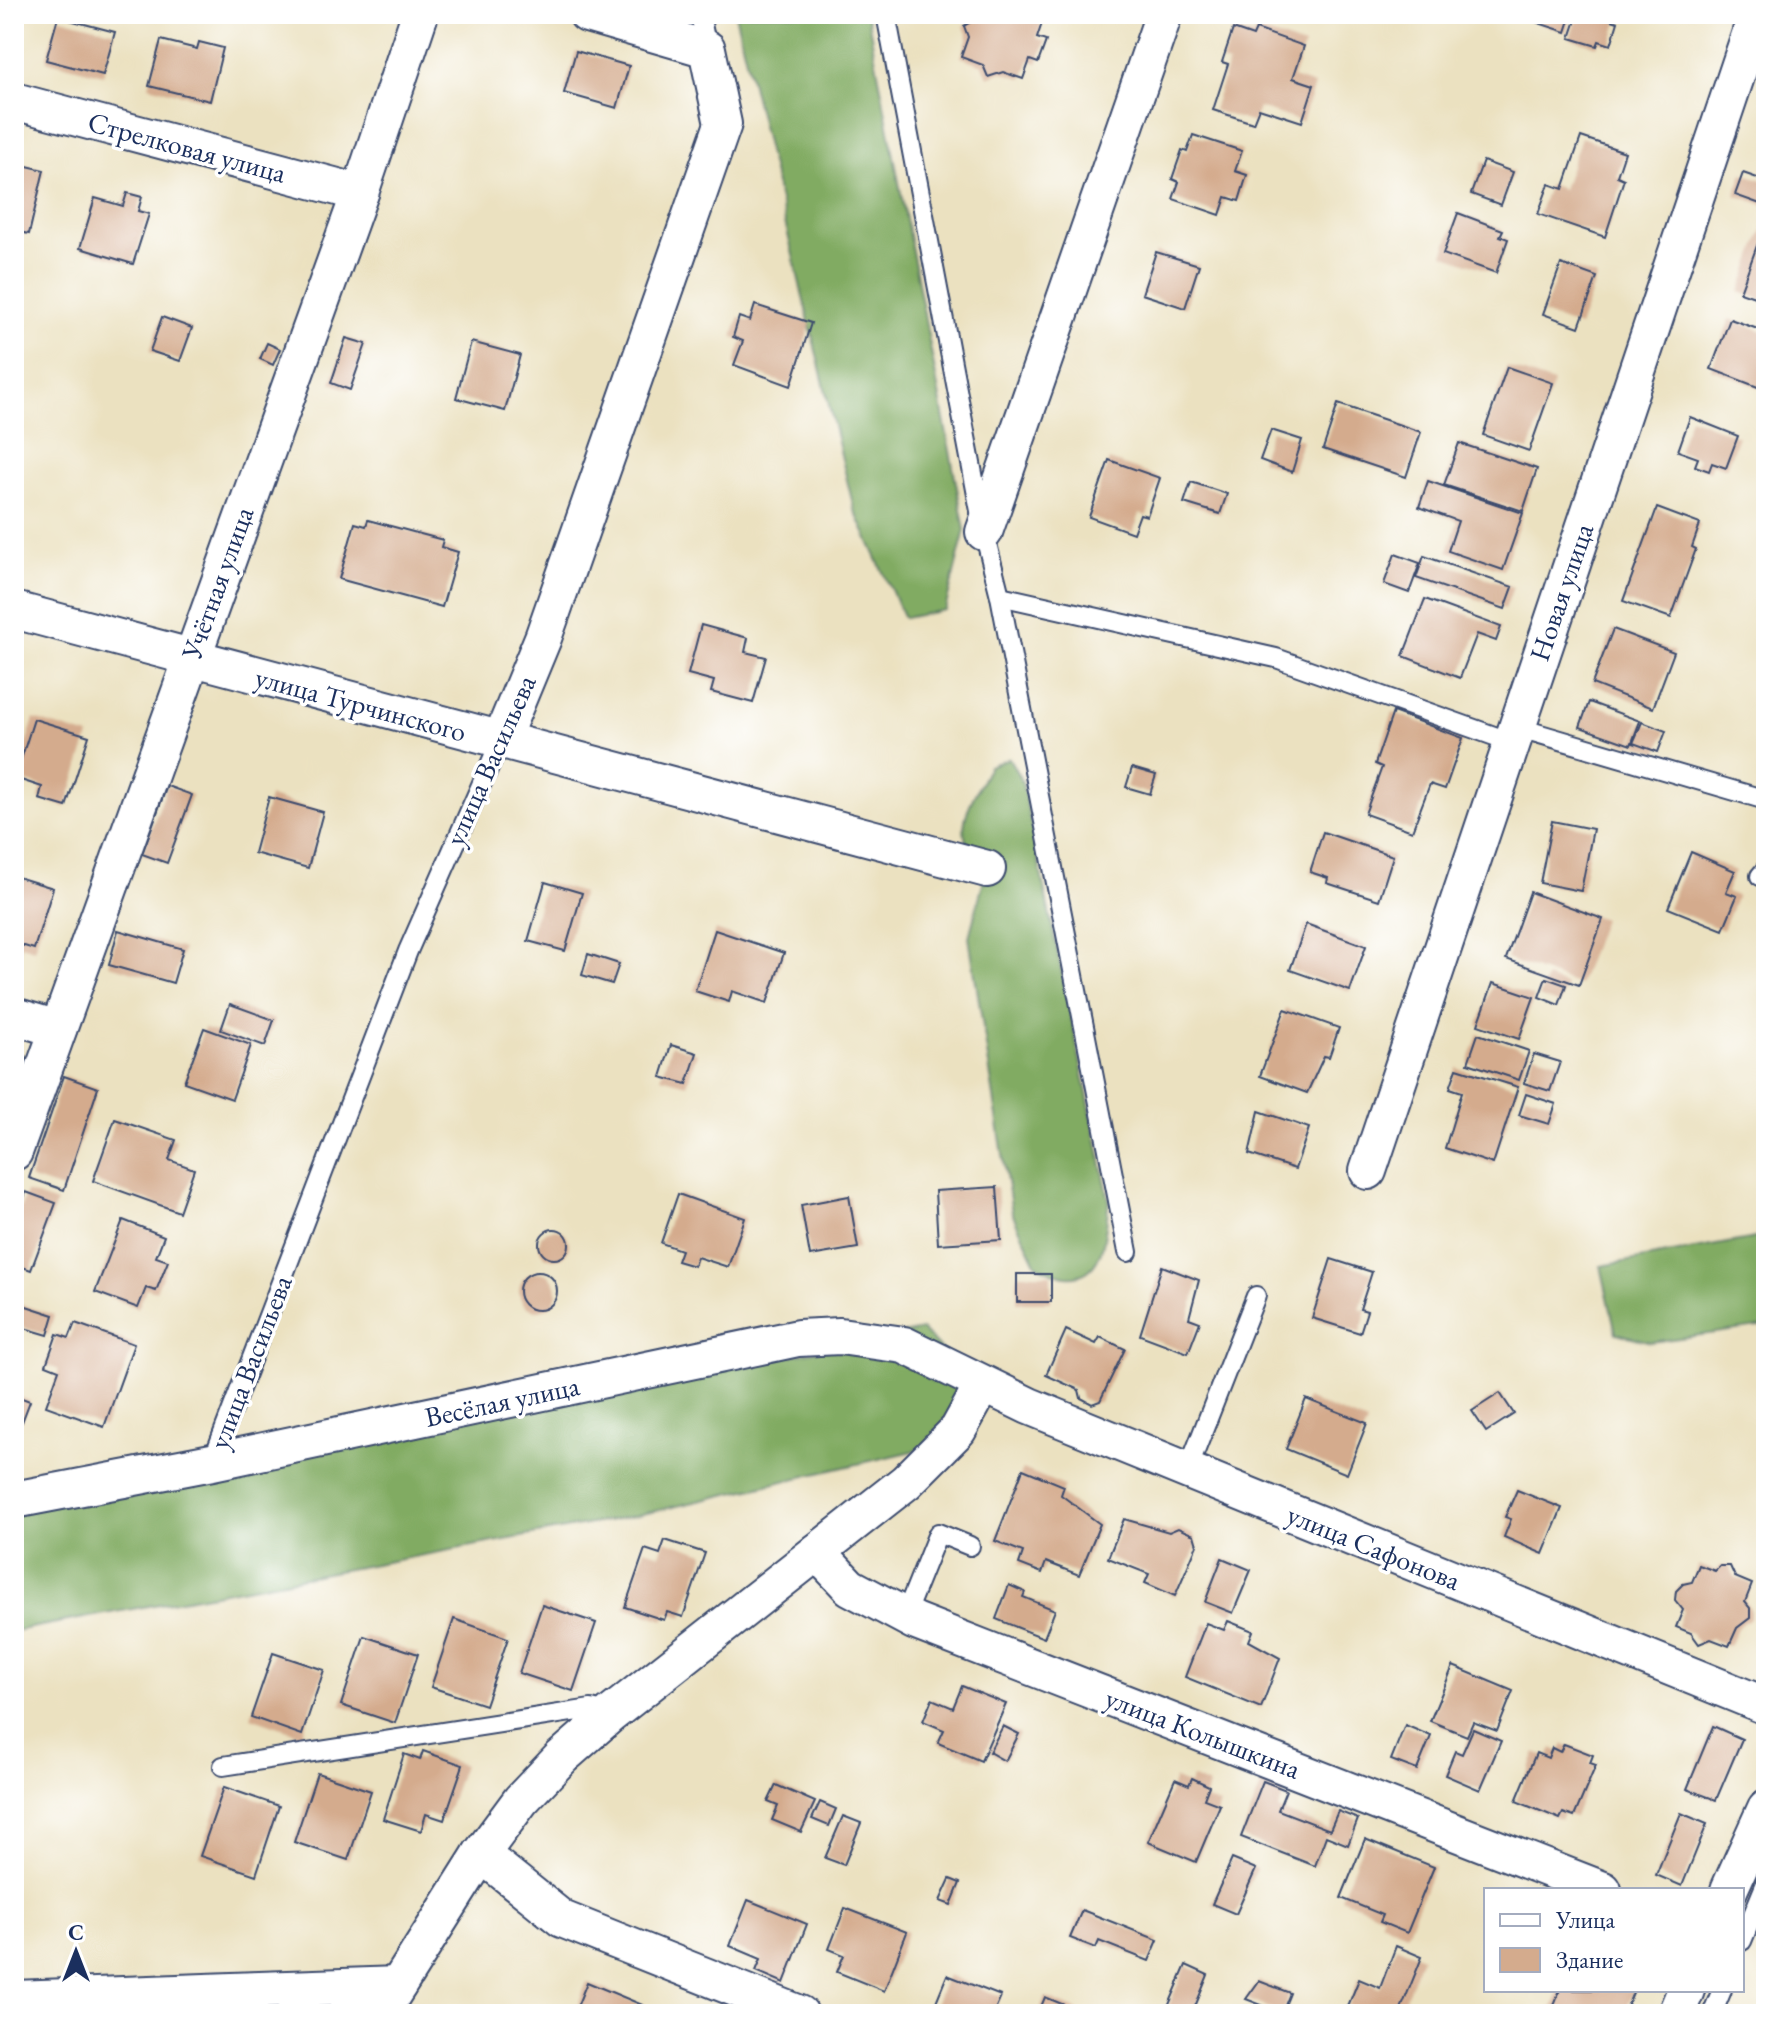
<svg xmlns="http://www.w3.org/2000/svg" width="1780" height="2028" font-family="'EB Garamond',serif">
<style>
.forest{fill:#81ab62;stroke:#4e6d60;stroke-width:2}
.building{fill:#d4ab8d}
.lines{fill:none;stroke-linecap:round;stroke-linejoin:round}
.service-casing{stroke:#3a4a6d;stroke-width:22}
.minor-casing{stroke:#3a4a6d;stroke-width:40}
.service{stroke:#fff;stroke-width:18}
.minor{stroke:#fff;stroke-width:36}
.labels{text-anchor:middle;stroke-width:7;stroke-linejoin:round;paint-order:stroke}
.street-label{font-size:28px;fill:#1b2f5e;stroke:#fff}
</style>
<rect width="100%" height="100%" fill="#fff"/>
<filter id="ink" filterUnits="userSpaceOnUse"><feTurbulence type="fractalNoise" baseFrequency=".0125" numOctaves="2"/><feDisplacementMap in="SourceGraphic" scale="16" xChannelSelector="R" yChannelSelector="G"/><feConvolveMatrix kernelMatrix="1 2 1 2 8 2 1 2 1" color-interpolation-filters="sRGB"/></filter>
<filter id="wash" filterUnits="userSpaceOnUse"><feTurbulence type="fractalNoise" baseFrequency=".006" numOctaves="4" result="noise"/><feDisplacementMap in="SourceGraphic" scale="32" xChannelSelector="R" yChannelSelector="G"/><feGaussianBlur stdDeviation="1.8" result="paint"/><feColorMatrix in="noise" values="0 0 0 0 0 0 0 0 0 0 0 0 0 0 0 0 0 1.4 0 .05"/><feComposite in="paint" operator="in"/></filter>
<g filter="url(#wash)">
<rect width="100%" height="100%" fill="#ebe1c0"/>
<!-- forest -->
<g class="forest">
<polygon points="735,14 867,14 965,530 945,610 904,618 854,509"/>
<path d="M1009 758 1022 782 1109 1199C1105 1226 1108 1280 1066 1276 1057 1275 1045 1269 1037 1265L1012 1213 969 937 984 879C951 825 964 818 989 766Z"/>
<polygon points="1766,1236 1766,1326 1651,1342 1616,1333 1601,1266"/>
<polygon points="922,1330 965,1375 948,1417 922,1449 634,1516 14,1631 14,1506"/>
</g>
<g id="blocks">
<!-- building -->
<g class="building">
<polygon points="976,14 1027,14 1043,20 1037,38 1046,41 1038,63 1030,60 1023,79 1003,72 988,77 983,65 961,57 968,37 964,26 974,20"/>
<polygon points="1528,14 1572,14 1566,32 1526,19"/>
<polygon points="1578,14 1593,14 1618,22 1611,45 1599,41 1597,46 1570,38"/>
<polygon points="58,17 115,32 103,75 46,60"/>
<polygon points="1233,29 1253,36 1256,29 1304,46 1293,78 1314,85 1302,122 1259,108 1253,123 1213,110 1228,64 1222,62"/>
<polygon points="161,40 197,49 199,42 223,48 210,101 149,86"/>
<polygon points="576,51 629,66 617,108 564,93"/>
<polygon points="1193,135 1242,151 1235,171 1247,175 1239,201 1226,197 1220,215 1173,199 1179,182 1172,179 1182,150 1187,152"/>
<polygon points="1581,137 1625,152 1617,176 1624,179 1605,237 1538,214 1549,184 1563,189"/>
<polygon points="1483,161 1513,172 1501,205 1471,194"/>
<polygon points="14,163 44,170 29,234 14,231"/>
<polygon points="1743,173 1766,181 1766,206 1735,195"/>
<polygon points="127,193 142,197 138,211 149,214 133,264 80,248 95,198 123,206"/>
<polygon points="1458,213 1503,230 1500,236 1508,239 1496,273 1443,254"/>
<polygon points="1766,221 1766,301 1740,292"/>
<polygon points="1156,252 1199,265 1185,308 1142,294"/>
<polygon points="1561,264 1597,277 1579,327 1543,314"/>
<polygon points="755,305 811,323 791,386 734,365 743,341 733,337 739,317 750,321"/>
<polygon points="162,317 192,328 180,361 150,351"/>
<polygon points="1730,319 1766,332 1763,389 1711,369"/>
<polygon points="346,338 366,344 350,390 331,383"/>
<polygon points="471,342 520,355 505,411 456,398"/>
<polygon points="267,343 280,349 273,365 260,359"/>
<polygon points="1507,367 1553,383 1529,451 1483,435"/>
<polygon points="1338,404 1421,432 1406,477 1323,449"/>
<polygon points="1690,417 1738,436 1726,468 1712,463 1709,471 1695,466 1698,458 1678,451"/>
<polygon points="1271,430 1302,440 1292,472 1260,460"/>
<polygon points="1459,443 1537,469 1523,511 1444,485"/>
<polygon points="1109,460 1160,478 1147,516 1140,514 1133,533 1089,517"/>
<polygon points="1428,481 1523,513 1503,570 1448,551 1458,521 1419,507"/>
<polygon points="1191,482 1227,494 1220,514 1184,503"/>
<polygon points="1657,508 1700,524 1692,547 1696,549 1671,618 1623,601"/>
<polygon points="368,520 443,540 441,547 458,552 442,607 339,579 355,523 366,526"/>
<polygon points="1395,554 1420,563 1409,593 1384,584"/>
<polygon points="1424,556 1513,587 1505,609 1416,578"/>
<polygon points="1425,599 1501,627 1496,641 1477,634 1460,678 1403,656"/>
<polygon points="701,625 748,638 745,652 766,657 753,703 711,692 714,681 688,674"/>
<polygon points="1613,629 1674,652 1653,708 1592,684"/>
<polygon points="1589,702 1640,721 1631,745 1580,727"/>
<polygon points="1393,712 1463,738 1445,789 1430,784 1412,831 1365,814 1382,767 1375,764"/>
<polygon points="34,719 89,736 66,807 39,799 42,787 15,778"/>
<polygon points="1642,722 1666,731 1658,752 1633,743"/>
<polygon points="1132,768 1156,775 1150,794 1126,787"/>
<polygon points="167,786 192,795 167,863 142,854"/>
<polygon points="269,797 323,812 308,868 254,853"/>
<polygon points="1552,821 1593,829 1581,891 1540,883"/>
<polygon points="1323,832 1393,856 1379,900 1327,883 1328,878 1310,872"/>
<polygon points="1691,852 1735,871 1726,892 1737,896 1723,930 1668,908"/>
<polygon points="14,876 53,888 34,949 21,945 19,954 14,953"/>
<polygon points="545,882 582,893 565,951 528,941"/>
<polygon points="1530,892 1603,919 1579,985 1506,959"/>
<polygon points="1306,924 1366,946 1350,991 1290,970"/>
<polygon points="118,930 183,949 173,983 109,965"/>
<polygon points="715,930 784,953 767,1003 732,991 729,1002 695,991"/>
<polygon points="588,954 619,964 612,984 582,975"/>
<polygon points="1546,978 1566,985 1559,1005 1539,997"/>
<polygon points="1493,983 1534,997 1519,1039 1478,1025"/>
<polygon points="230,1004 274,1020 265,1046 221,1030"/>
<polygon points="1285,1009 1339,1028 1329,1057 1324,1056 1307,1093 1260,1076"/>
<polygon points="204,1028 251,1045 232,1099 184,1082"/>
<polygon points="1478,1034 1529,1051 1519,1080 1468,1063"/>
<polygon points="671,1045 697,1053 687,1084 661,1077"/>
<polygon points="1534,1054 1560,1062 1550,1091 1524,1083"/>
<polygon points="1457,1068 1518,1087 1493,1164 1445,1148 1462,1092 1450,1088"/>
<polygon points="64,1076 98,1088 64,1190 29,1178"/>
<polygon points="1526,1094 1556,1104 1549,1124 1519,1115"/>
<polygon points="1259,1111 1309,1128 1295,1169 1249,1154"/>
<polygon points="115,1119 176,1140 169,1160 194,1169 179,1212 93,1181"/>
<polygon points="997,1187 1001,1240 938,1244 935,1191"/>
<polygon points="26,1192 56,1203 31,1270 14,1264 14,1226"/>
<polygon points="678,1194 745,1218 728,1267 697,1257 694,1266 677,1261 681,1250 661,1243"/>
<polygon points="849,1196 858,1248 810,1256 801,1205"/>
<polygon points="123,1220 164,1236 156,1257 168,1261 156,1291 146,1288 138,1308 95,1292"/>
<circle cx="554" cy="1244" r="15"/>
<polygon points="1331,1259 1372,1272 1360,1309 1367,1311 1360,1333 1312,1318"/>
<polygon points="1162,1266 1199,1280 1189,1318 1200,1322 1188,1353 1140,1335"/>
<circle cx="538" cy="1291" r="19"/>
<rect x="1017" y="1274" width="34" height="28"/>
<polygon points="14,1302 54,1315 48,1335 14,1325"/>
<polygon points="75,1323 134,1344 104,1427 46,1406 59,1370 46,1365 57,1334 69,1338"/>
<polygon points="1066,1330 1096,1344 1100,1337 1125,1349 1100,1401 1092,1404 1081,1398 1079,1390 1046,1375"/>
<polygon points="1500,1393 1514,1414 1486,1432 1472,1411"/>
<polygon points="14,1395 30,1401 22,1422 14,1419"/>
<polygon points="1306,1399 1367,1423 1347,1474 1286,1449"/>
<polygon points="1023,1469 1064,1486 1061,1495 1100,1524 1079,1575 1046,1562 1042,1573 1019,1564 1023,1552 995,1541"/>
<polygon points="1517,1490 1562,1508 1543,1554 1504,1537 1511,1519 1505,1517"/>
<polygon points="1124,1519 1169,1532 1178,1528 1194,1535 1197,1545 1175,1596 1145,1583 1149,1574 1108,1558"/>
<polygon points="665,1540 705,1553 683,1617 667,1612 664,1620 625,1607 645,1549 660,1554"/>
<polygon points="1222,1558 1251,1570 1233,1613 1205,1602"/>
<polygon points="1699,1565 1715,1571 1720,1566 1730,1566 1735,1577 1752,1584 1745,1602 1750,1608 1750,1618 1737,1628 1729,1646 1711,1639 1699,1644 1691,1633 1676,1627 1683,1610 1675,1600 1676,1591 1683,1584 1692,1582"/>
<polygon points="1009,1585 1025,1592 1023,1597 1055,1610 1044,1638 996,1619"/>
<polygon points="542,1605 596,1623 573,1691 519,1673"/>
<polygon points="454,1619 508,1638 485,1705 431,1687"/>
<polygon points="1228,1621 1253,1631 1249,1641 1280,1658 1261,1708 1185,1677 1206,1623 1224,1630"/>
<polygon points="364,1636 418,1654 395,1723 341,1705"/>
<polygon points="273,1653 324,1670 302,1735 251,1717"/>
<polygon points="1453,1666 1513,1691 1497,1731 1473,1722 1467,1736 1430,1721"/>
<polygon points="962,1686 1006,1704 981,1761 938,1743 944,1730 923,1721 932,1699 953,1708"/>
<polygon points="1405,1725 1431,1736 1417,1770 1391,1760"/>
<polygon points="1003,1726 1019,1734 1005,1761 989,1752"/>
<polygon points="1713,1726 1742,1739 1716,1800 1687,1789"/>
<polygon points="1473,1729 1501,1741 1480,1790 1445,1775 1455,1751 1462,1754"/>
<polygon points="1564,1744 1593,1755 1590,1763 1596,1765 1574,1817 1563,1813 1560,1819 1516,1801 1536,1753 1548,1758 1552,1748 1560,1752"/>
<polygon points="423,1751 463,1765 444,1820 426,1814 421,1831 383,1819 404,1754 420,1760"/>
<polygon points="317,1773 371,1791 348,1860 294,1842"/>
<polygon points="1192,1778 1209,1786 1204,1799 1220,1805 1196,1862 1148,1842 1175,1779 1189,1785"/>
<polygon points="1263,1781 1286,1790 1278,1810 1330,1830 1338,1811 1358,1819 1348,1845 1326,1836 1315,1866 1241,1837"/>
<polygon points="776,1785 815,1802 801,1832 772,1820 778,1806 768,1802"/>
<polygon points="224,1787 279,1806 256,1875 200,1856"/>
<polygon points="820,1802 836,1809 829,1826 812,1819"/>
<polygon points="1681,1813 1707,1824 1682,1886 1656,1875"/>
<polygon points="843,1816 861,1823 844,1865 825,1858"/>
<polygon points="1365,1839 1434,1867 1407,1933 1380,1922 1383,1915 1341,1898"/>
<polygon points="1232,1859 1256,1869 1236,1914 1212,1904"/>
<polygon points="950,1879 960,1883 951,1905 940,1901"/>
<polygon points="748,1900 807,1924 784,1983 756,1971 761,1959 730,1946"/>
<polygon points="845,1908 907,1932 884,1991 837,1972 844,1955 829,1949"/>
<polygon points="1082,1910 1158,1940 1149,1961 1099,1941 1096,1948 1070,1938"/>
<polygon points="1396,1946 1422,1957 1399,2014 1370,2014 1348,2006 1359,1979 1380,1988"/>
<polygon points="1186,1965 1208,1975 1192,2014 1165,2014"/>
<polygon points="947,1975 1001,1996 993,2014 931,2014"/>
<polygon points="1259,1981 1290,1993 1282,2013 1246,1999"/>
<polygon points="587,1982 652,2009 649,2014 574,2014"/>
<polygon points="1560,1990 1634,1990 1624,2014 1612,2014 1596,2007 1593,2014 1555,2014 1551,2012"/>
<polygon points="1045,1997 1086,2014 1038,2014"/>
</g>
</g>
</g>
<g filter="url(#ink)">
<use href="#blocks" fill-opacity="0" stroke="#3a4a6d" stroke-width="2"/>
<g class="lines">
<defs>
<g id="service">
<polyline points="700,14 707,49"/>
<polyline points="886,14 984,532 1000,596 1128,1252"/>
<polyline points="1000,596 1276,658 1511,742"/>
<polyline points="1516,727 1766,800"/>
<polyline points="1760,876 1766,869"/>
<polyline points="212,1462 408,951 500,742"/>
<polyline points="1187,1472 1256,1296"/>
<polyline points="905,1615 938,1533 970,1546"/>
<polyline points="223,1766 591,1709 611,1714"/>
<polyline points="1742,1941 1766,1883"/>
<polyline points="1712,2014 1722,1990"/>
</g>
<g id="minor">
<polyline points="14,101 360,193"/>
<polyline points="984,532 1164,14"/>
<polyline points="14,610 987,869"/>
<polyline points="500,742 543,638 723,124 707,49 587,14"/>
<polyline points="14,1016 58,1029"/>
<polyline points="14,1152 360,193 420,14"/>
<polyline points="1368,1171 1757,14"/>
<polyline points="14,1500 212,1462 798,1338 840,1336 904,1345 1029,1406 1766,1706"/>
<polyline points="817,1552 850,1587 914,1621 1603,1890"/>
<polyline points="481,1854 562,1919 800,2014"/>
<polyline points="1729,1890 1766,1808"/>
<polyline points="14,1999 398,1985"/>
<polyline points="380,2014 481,1854 521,1800 562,1757 611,1714 906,1482 958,1430 983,1385"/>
<polyline points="1676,2014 1686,1990"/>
</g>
</defs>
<!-- service casing -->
<use href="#service" class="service-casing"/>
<!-- minor casing -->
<use href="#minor" class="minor-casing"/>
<!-- service -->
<use href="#service" class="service"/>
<!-- minor -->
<use href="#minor" class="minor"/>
</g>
</g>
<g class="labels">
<!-- street labels -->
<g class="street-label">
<text transform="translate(187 147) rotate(15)" y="10">Стрелковая улица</text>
<text transform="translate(217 583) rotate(-70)" y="10">Учётная улица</text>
<text transform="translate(1561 592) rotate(-71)" y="10">Новая улица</text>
<text transform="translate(361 704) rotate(15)" y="10">улица Турчинского</text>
<text transform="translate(490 760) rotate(-66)" y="10">улица Васильева</text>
<text transform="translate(250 1362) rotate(-69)" y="10">улица Васильева</text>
<text transform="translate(502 1401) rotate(-12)" y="10">Весёлая улица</text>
<text transform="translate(1374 1547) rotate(22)" y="10">улица Сафонова</text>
<text transform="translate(1203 1733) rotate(21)" y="10">улица Колышкина</text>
</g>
</g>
<!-- margin -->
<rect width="1780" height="2028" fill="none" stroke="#fff" stroke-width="48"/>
<!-- legend -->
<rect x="1484" y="1888" width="260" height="104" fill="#ffffff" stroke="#a4acbf" stroke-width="2"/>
<rect x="1500" y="1914" width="40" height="12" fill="#ffffff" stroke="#a4acbf" stroke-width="2"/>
<text x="1556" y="1928" font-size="24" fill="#1b2f5e">Улица</text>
<rect x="1500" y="1948" width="40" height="24" fill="#d4ab8d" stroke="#a4acbf" stroke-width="2"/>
<text x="1556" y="1968" font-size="24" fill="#1b2f5e">Здание</text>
<!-- north arrow -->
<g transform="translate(76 1952)" stroke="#ffffff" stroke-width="6" paint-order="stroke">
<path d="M0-6L14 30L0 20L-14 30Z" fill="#1b2f5e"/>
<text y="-12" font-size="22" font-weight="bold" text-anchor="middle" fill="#1b2f5e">С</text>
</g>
</svg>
